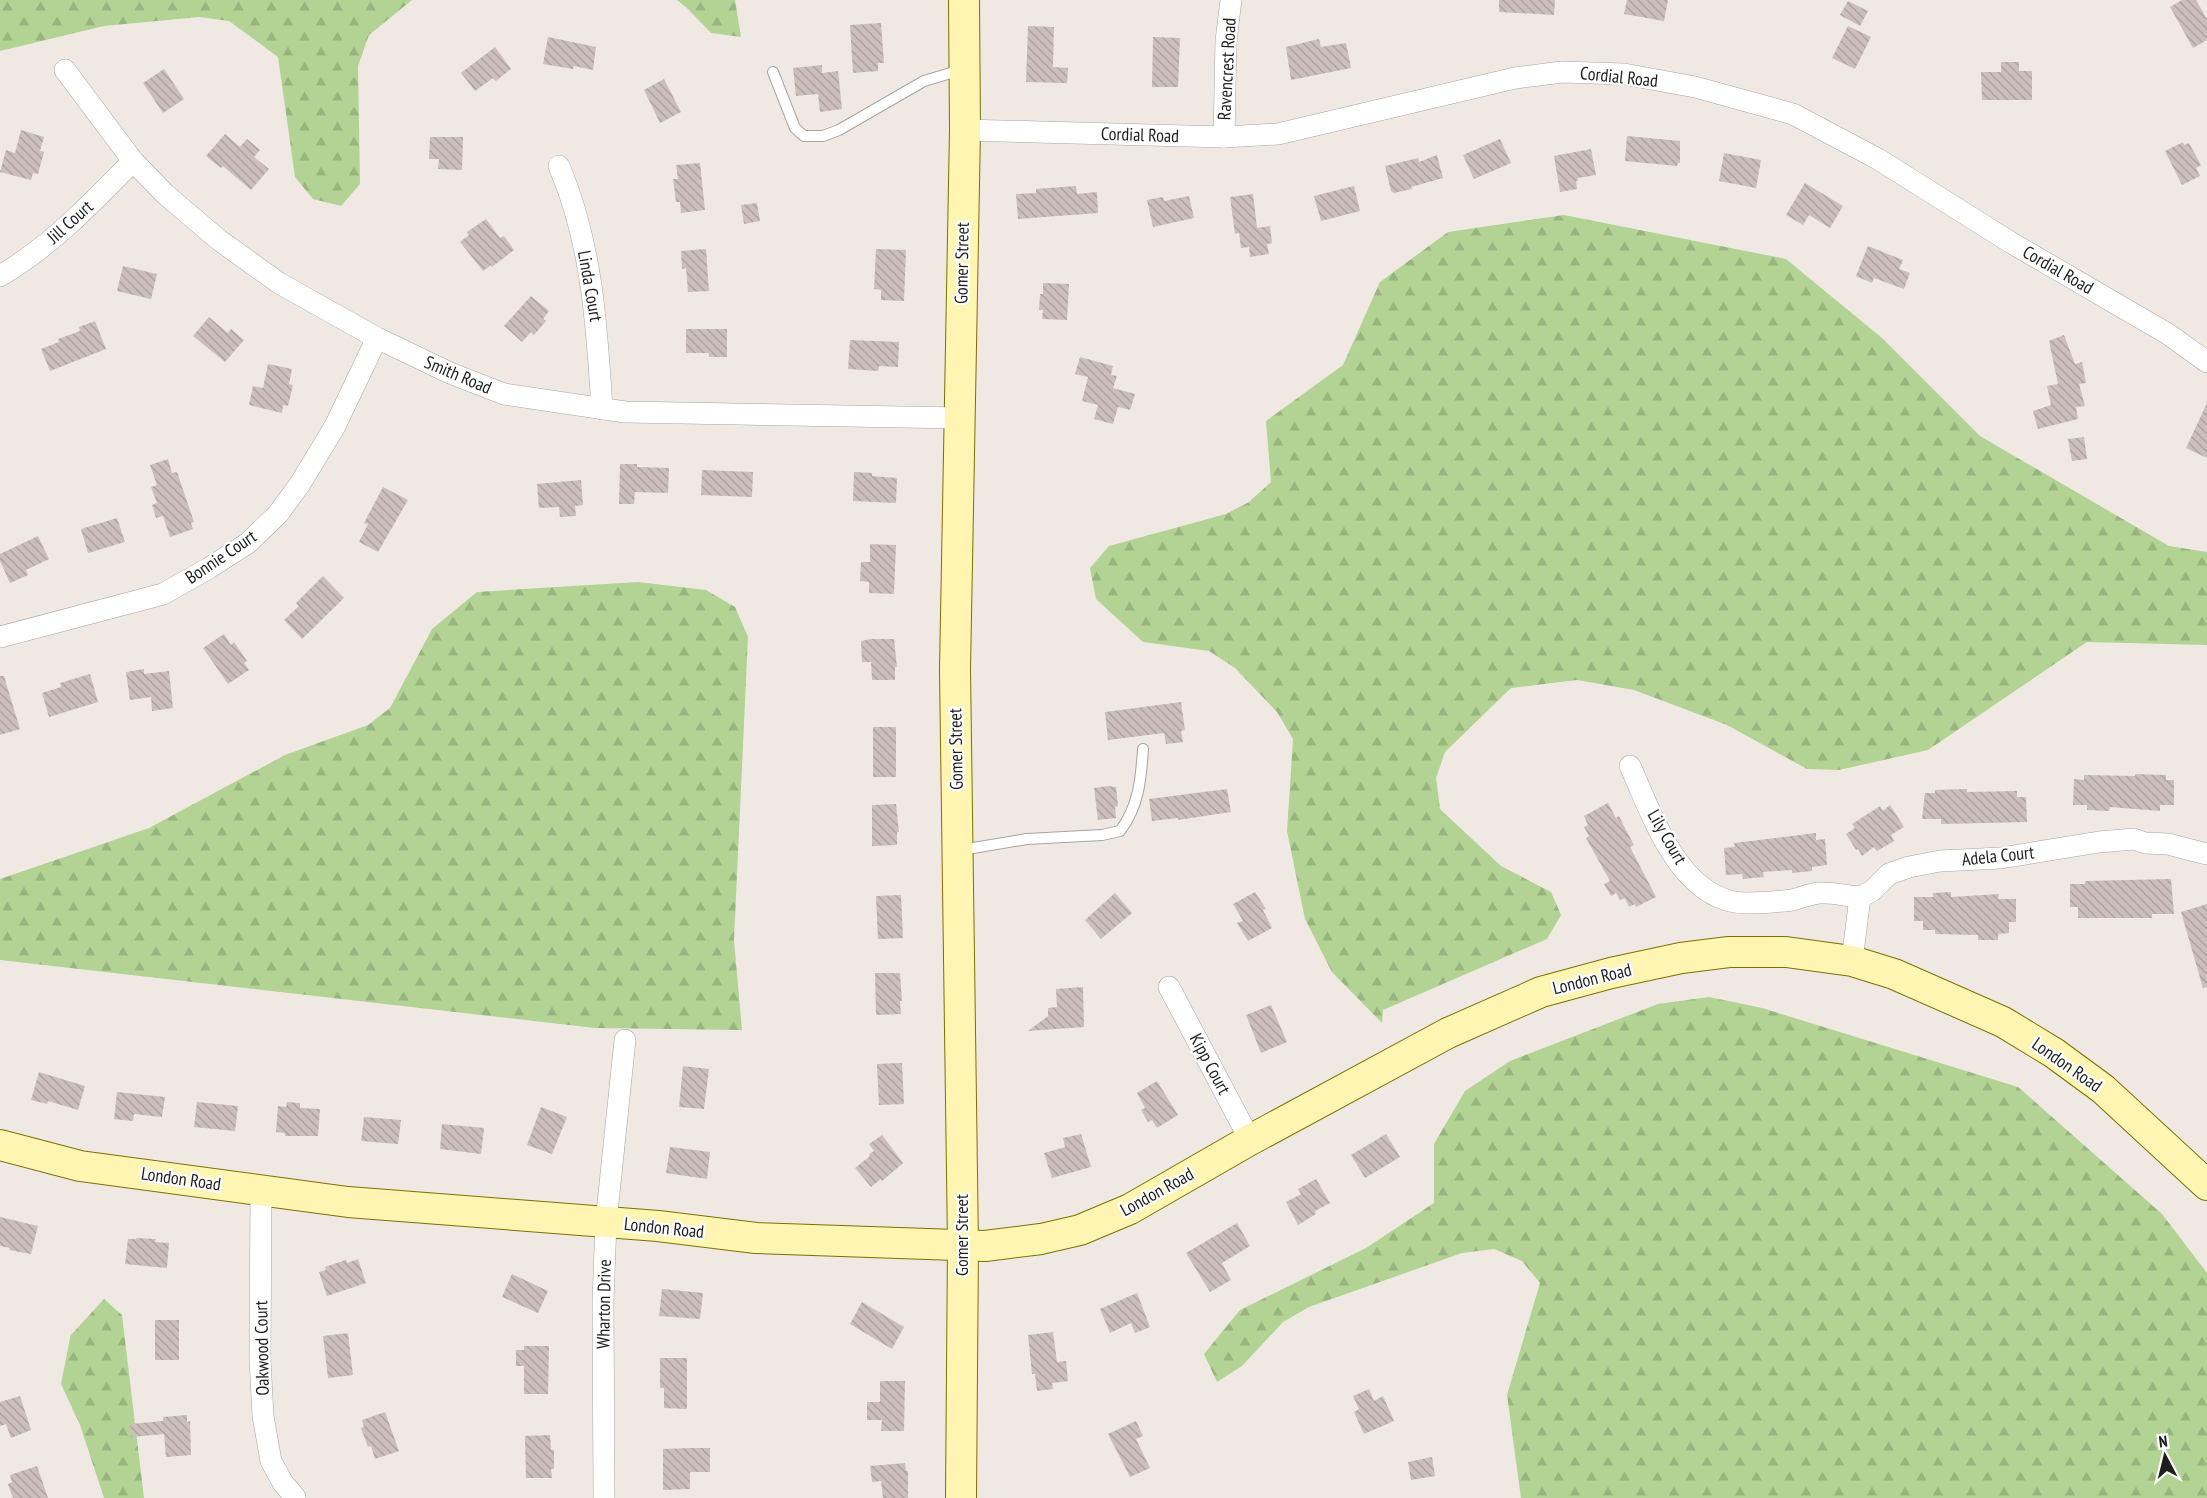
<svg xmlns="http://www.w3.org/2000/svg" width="2207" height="1498" font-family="'PT Sans Narrow',sans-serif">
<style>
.forest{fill:url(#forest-firs)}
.building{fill:url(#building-back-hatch)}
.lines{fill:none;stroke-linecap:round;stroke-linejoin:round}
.lane-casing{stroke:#a5a5a5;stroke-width:12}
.street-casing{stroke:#a5a5a5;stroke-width:22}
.secondary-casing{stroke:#7a7100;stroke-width:32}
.lane{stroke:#fff;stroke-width:10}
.street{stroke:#fff;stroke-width:21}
.secondary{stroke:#fff5b2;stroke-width:30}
.labels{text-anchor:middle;stroke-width:4.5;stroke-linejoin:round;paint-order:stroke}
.street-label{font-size:18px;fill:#1e1e1e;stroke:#fff}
</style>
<defs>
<pattern id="forest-firs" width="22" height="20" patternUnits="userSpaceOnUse" patternTransform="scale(1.5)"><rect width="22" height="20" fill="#b2d394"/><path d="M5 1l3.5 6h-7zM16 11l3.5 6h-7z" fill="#99b57f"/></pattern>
<pattern id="building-back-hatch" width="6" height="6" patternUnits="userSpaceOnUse" patternTransform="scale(1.5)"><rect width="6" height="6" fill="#ccbeb9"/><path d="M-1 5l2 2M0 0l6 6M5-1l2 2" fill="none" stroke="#afa39f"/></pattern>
</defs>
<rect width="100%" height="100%" fill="#f0e9e3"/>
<!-- forest -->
<g class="forest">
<polygon points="0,0 412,0 369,35 358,66 360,184 341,206 313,199 295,177 278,57 229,21 199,17 104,26 0,51"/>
<polygon points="677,0 735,0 741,37 711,33 688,9"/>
<polygon points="1564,215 1786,259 1882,338 1980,436 2169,546 2207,552 2207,645 2087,642 1928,750 1839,770 1807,769 1727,725 1634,690 1577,680 1511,688 1445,752 1436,778 1440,809 1501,866 1551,892 1561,915 1547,939 1383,1010 1382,1023 1332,972 1305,919 1287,831 1293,739 1277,712 1235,668 1209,651 1143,642 1096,599 1090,568 1109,546 1226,514 1249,502 1271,482 1266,421 1343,365 1380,282 1448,232"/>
<polygon points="638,582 706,590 735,607 748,637 734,940 742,1030 595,1028 0,960 0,879 149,828 285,755 368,725 390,708 432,629 477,592"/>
<polygon points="1709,997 1762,1008 2018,1087 2162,1214 2207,1273 2207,1498 1521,1498 1507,1395 1540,1283 1522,1261 1494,1249 1462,1253 1309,1307 1283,1322 1242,1366 1217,1382 1204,1354 1240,1310 1366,1248 1434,1203 1434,1144 1465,1091 1510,1061 1658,1004"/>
<polygon points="104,1299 122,1315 144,1498 104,1498 80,1425 61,1384 72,1328 71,1335"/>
</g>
<!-- building -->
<g class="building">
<polygon points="1499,0 1555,0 1554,15 1499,12"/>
<polygon points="1627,0 1668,0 1664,21 1624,14"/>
<polygon points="2182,0 2196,0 2207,19 2207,40 2193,48 2170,7"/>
<polygon points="1848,1 1868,11 1860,26 1840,15"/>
<polygon points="881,23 884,63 878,63 878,71 853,73 850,25"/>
<polygon points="1028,26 1054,27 1053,67 1068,68 1067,83 1026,82"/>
<polygon points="1848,26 1871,37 1855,69 1832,58"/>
<polygon points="548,37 596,47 593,70 574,66 573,69 543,64"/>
<polygon points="1153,37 1180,38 1178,87 1152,87"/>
<polygon points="1319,39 1321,47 1346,43 1351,68 1291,80 1286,47"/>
<polygon points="495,47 511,69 496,81 493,78 475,91 461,73"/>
<polygon points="2001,62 2019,62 2019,71 2032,71 2032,100 1982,100 1981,72 2001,72"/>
<polygon points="822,65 822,73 838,71 842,109 820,112 818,94 796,96 793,68"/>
<polygon points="164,69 184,99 163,113 143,83"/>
<polygon points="664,79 681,112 660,123 644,90"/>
<polygon points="21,130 44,137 40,151 44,152 38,174 33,173 31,180 0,172 6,150 15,153"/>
<polygon points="225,134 240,147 247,139 260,150 254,157 269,169 251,190 223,166 221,168 206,156"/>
<polygon points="1627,136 1680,141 1680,163 1678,163 1677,166 1625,161"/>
<polygon points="430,137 463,137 462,170 438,169 439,159 429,159"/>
<polygon points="1500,139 1511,163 1474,179 1463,155"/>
<polygon points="2183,142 2184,145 2189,143 2201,165 2196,168 2200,176 2182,185 2165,151"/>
<polygon points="1591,149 1596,175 1578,178 1578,181 1576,181 1577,189 1560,192 1554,156"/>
<polygon points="1724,153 1761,160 1756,188 1719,181"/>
<polygon points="1437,155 1443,178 1411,187 1412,189 1394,193 1391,191 1385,166 1418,158 1419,162"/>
<polygon points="700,163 705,210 681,213 680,202 676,202 673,179 678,179 676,165"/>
<polygon points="1805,183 1843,206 1830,228 1809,215 1803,225 1786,215"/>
<polygon points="1076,186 1077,194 1097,192 1098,213 1018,219 1016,194 1036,193 1036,189"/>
<polygon points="1354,186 1360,211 1321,221 1314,196"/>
<polygon points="1253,194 1257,228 1270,226 1272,243 1267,244 1269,254 1250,257 1249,247 1241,248 1239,233 1235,234 1230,197"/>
<polygon points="1189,196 1194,218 1153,227 1147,200 1163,197 1164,201"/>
<polygon points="757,203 760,221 744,224 741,205"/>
<polygon points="486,219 500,238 504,236 514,250 492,267 491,265 483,271 460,242 469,235 467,232"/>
<polygon points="1868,246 1903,260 1899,269 1910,273 1904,289 1874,278 1872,283 1856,276"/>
<polygon points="706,249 709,291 688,292 686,268 682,269 681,251"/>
<polygon points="876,249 906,250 904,301 881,300 881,290 874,289"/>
<polygon points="123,266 157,274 151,299 117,291"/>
<polygon points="1043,283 1069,284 1067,320 1042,319 1043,310 1039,310 1040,294 1043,294"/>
<polygon points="531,296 549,311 543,319 546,321 534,335 531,332 522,342 504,326"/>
<polygon points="209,317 228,333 231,329 244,340 225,362 193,336"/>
<polygon points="95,321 106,349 50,371 41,349 59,342 58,339 80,331 79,327"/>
<polygon points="686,329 727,329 727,357 709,357 709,353 686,353"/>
<polygon points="2064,335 2075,364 2082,362 2086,383 2079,384 2085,406 2076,407 2078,419 2038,429 2033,411 2051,405 2047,386 2058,384 2049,341"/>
<polygon points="850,340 899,342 898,367 879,366 878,371 848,369"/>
<polygon points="1080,357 1113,366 1111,375 1117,376 1113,388 1135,394 1130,410 1118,407 1113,424 1094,419 1098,405 1082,401 1088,377 1075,374"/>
<polygon points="268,364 292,369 289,384 293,385 288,406 283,405 282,413 249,405 253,386 263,388"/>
<polygon points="2207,403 2207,458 2186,448"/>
<polygon points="2084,437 2087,459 2072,461 2068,439"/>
<polygon points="168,459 172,473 177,472 194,522 191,523 193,529 170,537 163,516 156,518 152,505 157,503 151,487 157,485 150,465"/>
<polygon points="620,464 637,464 637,467 669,468 668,493 635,492 634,504 619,504"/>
<polygon points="702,470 753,472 752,497 701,495"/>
<polygon points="854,472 872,473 872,476 897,478 896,503 853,501"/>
<polygon points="581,480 583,505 575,506 576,516 560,517 559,507 539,508 537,484"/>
<polygon points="383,487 408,500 378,552 359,542 368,524 364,523"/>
<polygon points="117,518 125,542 88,553 81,529"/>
<polygon points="38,536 49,559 26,570 28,575 10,583 0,561 0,554"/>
<polygon points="870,544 896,545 894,594 869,593 869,582 860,581 861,562 870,562"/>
<polygon points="323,576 344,598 302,639 284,620 299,606 296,603"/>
<polygon points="224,634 231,645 234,642 247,661 244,663 249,670 228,684 203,648"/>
<polygon points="871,639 894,639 897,667 895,667 895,680 872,680 871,662 862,662 861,641"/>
<polygon points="144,669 144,674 169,671 173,708 152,711 151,697 130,700 126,672"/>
<polygon points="90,674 98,702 49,717 42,693 61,687 60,683"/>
<polygon points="0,676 4,676 20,729 0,735"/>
<polygon points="1181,702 1185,730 1181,731 1183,742 1166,744 1164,733 1108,740 1105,712"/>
<rect x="873" y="727" width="23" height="50"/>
<polygon points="2135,774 2166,775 2166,780 2174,780 2174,805 2160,805 2160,811 2110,807 2109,811 2087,810 2087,805 2073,805 2074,779 2084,780 2084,775 2135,776"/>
<polygon points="1109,786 1116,787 1118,806 1115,807 1116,818 1098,820 1094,788"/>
<polygon points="1227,789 1231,812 1178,820 1178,818 1152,821 1149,799"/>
<polygon points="1967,789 1967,792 2017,791 2017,797 2026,797 2027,822 1941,824 1941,819 1922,819 1925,793 1935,793 1935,790"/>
<polygon points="1608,803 1616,818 1619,816 1626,830 1634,845 1630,847 1656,897 1636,907 1635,904 1629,907 1625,898 1620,900 1616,893 1611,896 1604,884 1610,881 1586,838 1589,836 1584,827 1588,825 1584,816"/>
<polygon points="896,804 899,832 897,832 897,845 872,846 872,805"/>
<polygon points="1890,805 1904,827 1891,835 1894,841 1877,851 1874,847 1862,856 1858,849 1856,850 1846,834 1855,828 1852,824 1880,806 1883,811"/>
<polygon points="1816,833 1816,840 1825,839 1827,865 1812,867 1812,871 1792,873 1792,870 1763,872 1764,877 1743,879 1742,874 1726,875 1724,848 1735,847 1734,843"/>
<polygon points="2171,879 2174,914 2152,914 2152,918 2078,918 2078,907 2070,907 2070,884 2085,884 2085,881"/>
<polygon points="1255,892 1266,909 1263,910 1272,928 1248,941 1237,923 1243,921 1233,904"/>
<polygon points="1951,892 1951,897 1999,894 1998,899 2016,899 2016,922 2009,922 2009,933 1998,934 1998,940 1978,940 1978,935 1935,934 1935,930 1923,930 1923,921 1914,921 1914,897 1933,897 1933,893"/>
<polygon points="1115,893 1132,913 1101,939 1085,920"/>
<polygon points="901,895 903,938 878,939 876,896"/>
<polygon points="2207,904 2207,987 2203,988 2181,912"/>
<polygon points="875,973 900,973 902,1001 900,1001 901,1014 876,1015"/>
<polygon points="1083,987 1084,1027 1028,1031 1048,1016 1048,1008 1057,1007 1056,989"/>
<polygon points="1271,1005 1287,1042 1261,1053 1246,1015"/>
<polygon points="902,1063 904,1104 879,1105 877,1064"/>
<polygon points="683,1066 709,1069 704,1109 679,1107"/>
<polygon points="39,1072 85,1086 78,1110 48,1101 47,1104 31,1100"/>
<polygon points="1157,1081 1178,1115 1157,1128 1152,1120 1148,1122 1141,1110 1145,1108 1137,1093"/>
<polygon points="117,1092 165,1097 162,1117 134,1114 133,1121 114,1119"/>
<polygon points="197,1102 238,1106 235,1131 194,1127"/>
<polygon points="287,1102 300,1103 300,1108 320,1109 318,1136 285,1136 285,1133 276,1132 278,1106 286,1107"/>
<polygon points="541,1107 567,1117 552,1154 527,1145"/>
<polygon points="364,1117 401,1120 398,1144 361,1141"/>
<polygon points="442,1124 484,1128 481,1154 440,1149"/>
<polygon points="1081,1134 1091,1167 1052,1178 1044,1153 1065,1147 1063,1138"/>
<polygon points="1386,1134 1400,1157 1365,1178 1351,1155"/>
<polygon points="882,1135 903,1163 882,1181 881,1179 871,1187 855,1168 870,1156 869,1154 874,1151 869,1144"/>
<polygon points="670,1147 710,1152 707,1179 666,1173"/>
<polygon points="1316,1179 1330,1203 1315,1211 1316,1214 1298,1225 1286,1202 1301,1194 1298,1189"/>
<polygon points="0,1217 38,1226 31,1254 9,1250 10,1248 0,1246"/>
<polygon points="1237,1223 1250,1246 1222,1263 1231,1280 1210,1292 1186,1253"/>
<polygon points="137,1238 156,1239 155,1242 169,1243 167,1268 125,1264 128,1239 136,1239"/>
<polygon points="358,1259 366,1283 327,1296 319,1272 326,1270 325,1267 346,1260 347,1263"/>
<polygon points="512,1274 548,1291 538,1313 502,1297"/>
<polygon points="662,1289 703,1293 700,1319 659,1316"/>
<polygon points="1137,1293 1150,1327 1135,1333 1131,1323 1110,1333 1100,1309"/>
<polygon points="862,1302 904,1327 892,1349 850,1324"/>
<rect x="155" y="1320" width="24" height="40"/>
<polygon points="1053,1332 1057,1362 1066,1361 1068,1381 1052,1383 1053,1389 1037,1391 1035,1374 1032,1374 1028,1335"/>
<polygon points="348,1333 353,1375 328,1378 323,1336"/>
<polygon points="524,1346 549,1346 548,1394 524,1394 524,1366 516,1366 516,1350 524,1350"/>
<polygon points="660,1358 687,1358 687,1409 664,1408 664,1388 660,1388"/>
<polygon points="880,1381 905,1381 904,1431 881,1431 882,1420 867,1420 867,1402 880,1402"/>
<polygon points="1369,1389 1374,1401 1383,1396 1394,1421 1364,1434 1354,1412 1359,1409 1353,1396"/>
<polygon points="20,1396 31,1430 11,1438 6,1424 0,1426 0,1402"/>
<polygon points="385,1412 399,1451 375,1459 371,1446 368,1447 361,1428 364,1427 362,1420"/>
<polygon points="187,1415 187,1422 190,1421 191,1455 166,1457 164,1434 131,1437 130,1424 163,1421 163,1417"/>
<polygon points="1136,1421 1143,1436 1136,1439 1150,1468 1130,1477 1108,1434"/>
<polygon points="550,1435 551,1450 554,1450 554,1469 551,1469 552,1478 526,1478 525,1436"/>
<polygon points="689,1448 710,1448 710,1472 690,1472 690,1489 663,1490 663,1449"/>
<polygon points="1432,1457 1435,1476 1411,1480 1408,1462"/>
<polygon points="905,1463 906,1471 908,1471 908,1498 883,1498 881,1481 872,1482 870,1466"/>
<polygon points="37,1466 48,1498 13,1498 8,1484 12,1482 10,1475"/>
</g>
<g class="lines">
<defs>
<g id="lane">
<polyline points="773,72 795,128 804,136 823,136 839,130 924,81 961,70"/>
<path d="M961 850 1027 839 1102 835 1120 831C1139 806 1141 779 1143 749"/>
</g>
<g id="street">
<polyline points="65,70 133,161 165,194 219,240 279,283 377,338 450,373 504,394 625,412 959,418"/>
<polyline points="965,130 1224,137 1278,134 1515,78 1562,72 1624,74 1695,87 1793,114 1878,159 2010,242 2168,334 2207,362"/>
<polyline points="1224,137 1226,41 1231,0"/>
<path d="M559 166C592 243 597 327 602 409"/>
<path d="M0 276C51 246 92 203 133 161"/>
<polyline points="0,637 163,594 209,568 248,543 278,514 300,484 335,426 377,338"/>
<path d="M1630 766C1652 814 1680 902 1746 903 1760 903 1777 902 1792 900 1801 898 1809 894 1819 893 1831 892 1847 896 1860 897"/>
<polyline points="1852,961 1860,897 1872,891 1889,874 1909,867 1940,861 2001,858 2099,842 2134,839 2145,843 2168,844 2207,854"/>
<polyline points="1169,987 1250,1140"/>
<polyline points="261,1190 260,1359 263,1416 271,1461 283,1483 295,1497"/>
<polyline points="604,1498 603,1301 606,1222 625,1040"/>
</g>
<g id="secondary">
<polyline points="0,1145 80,1166 348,1202 658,1226 756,1238 985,1246 1041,1239 1080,1230 1130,1209 1250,1140 1448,1033 1541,992 1611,973 1681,958 1729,952 1786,952 1852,961 1894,974 2003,1022 2054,1053 2103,1089 2207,1185"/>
<polyline points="961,1498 963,1245 955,670 965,130 964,0"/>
</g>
</defs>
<!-- lane casing -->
<use href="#lane" class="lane-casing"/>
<!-- street casing -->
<use href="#street" class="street-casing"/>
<!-- secondary casing -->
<use href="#secondary" class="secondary-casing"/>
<!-- lane -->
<use href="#lane" class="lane"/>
<!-- street -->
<use href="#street" class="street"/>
<!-- secondary -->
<use href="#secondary" class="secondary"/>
</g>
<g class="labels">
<!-- street labels -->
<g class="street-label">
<text transform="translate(1227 69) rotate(-87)" y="6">Ravencrest Road</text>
<text transform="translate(1619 77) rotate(6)" y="6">Cordial Road</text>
<text transform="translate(1140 135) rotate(2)" y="6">Cordial Road</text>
<text transform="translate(70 222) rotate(-42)" y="6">Jill Court</text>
<text transform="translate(962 263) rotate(-89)" y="6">Gomer Street</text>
<text transform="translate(2058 270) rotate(30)" y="6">Cordial Road</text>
<text transform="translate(590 286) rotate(80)" y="6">Linda Court</text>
<text transform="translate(458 375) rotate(23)" y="6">Smith Road</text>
<text transform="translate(221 557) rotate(-34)" y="6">Bonnie Court</text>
<text transform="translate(956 749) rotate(-91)" y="6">Gomer Street</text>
<text transform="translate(1667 837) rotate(60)" y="6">Lily Court</text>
<text transform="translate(1998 856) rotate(-6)" y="6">Adela Court</text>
<text transform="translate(1592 979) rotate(-14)" y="6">London Road</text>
<text transform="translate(1210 1064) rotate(62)" y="6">Kipp Court</text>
<text transform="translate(2067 1065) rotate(35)" y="6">London Road</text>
<text transform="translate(181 1179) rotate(8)" y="6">London Road</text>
<text transform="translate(1157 1192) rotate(-29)" y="6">London Road</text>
<text transform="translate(664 1228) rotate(6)" y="6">London Road</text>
<text transform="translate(962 1235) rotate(-90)" y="6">Gomer Street</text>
<text transform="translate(604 1304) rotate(-89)" y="6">Wharton Drive</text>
<text transform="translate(262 1348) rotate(-91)" y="6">Oakwood Court</text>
</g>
</g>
<!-- north arrow -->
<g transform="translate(2165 1456) rotate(353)" stroke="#ffffff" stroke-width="4.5" paint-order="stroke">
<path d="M0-4.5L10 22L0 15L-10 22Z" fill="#1e1e1e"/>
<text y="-9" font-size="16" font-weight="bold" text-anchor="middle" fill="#1e1e1e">N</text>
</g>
</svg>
